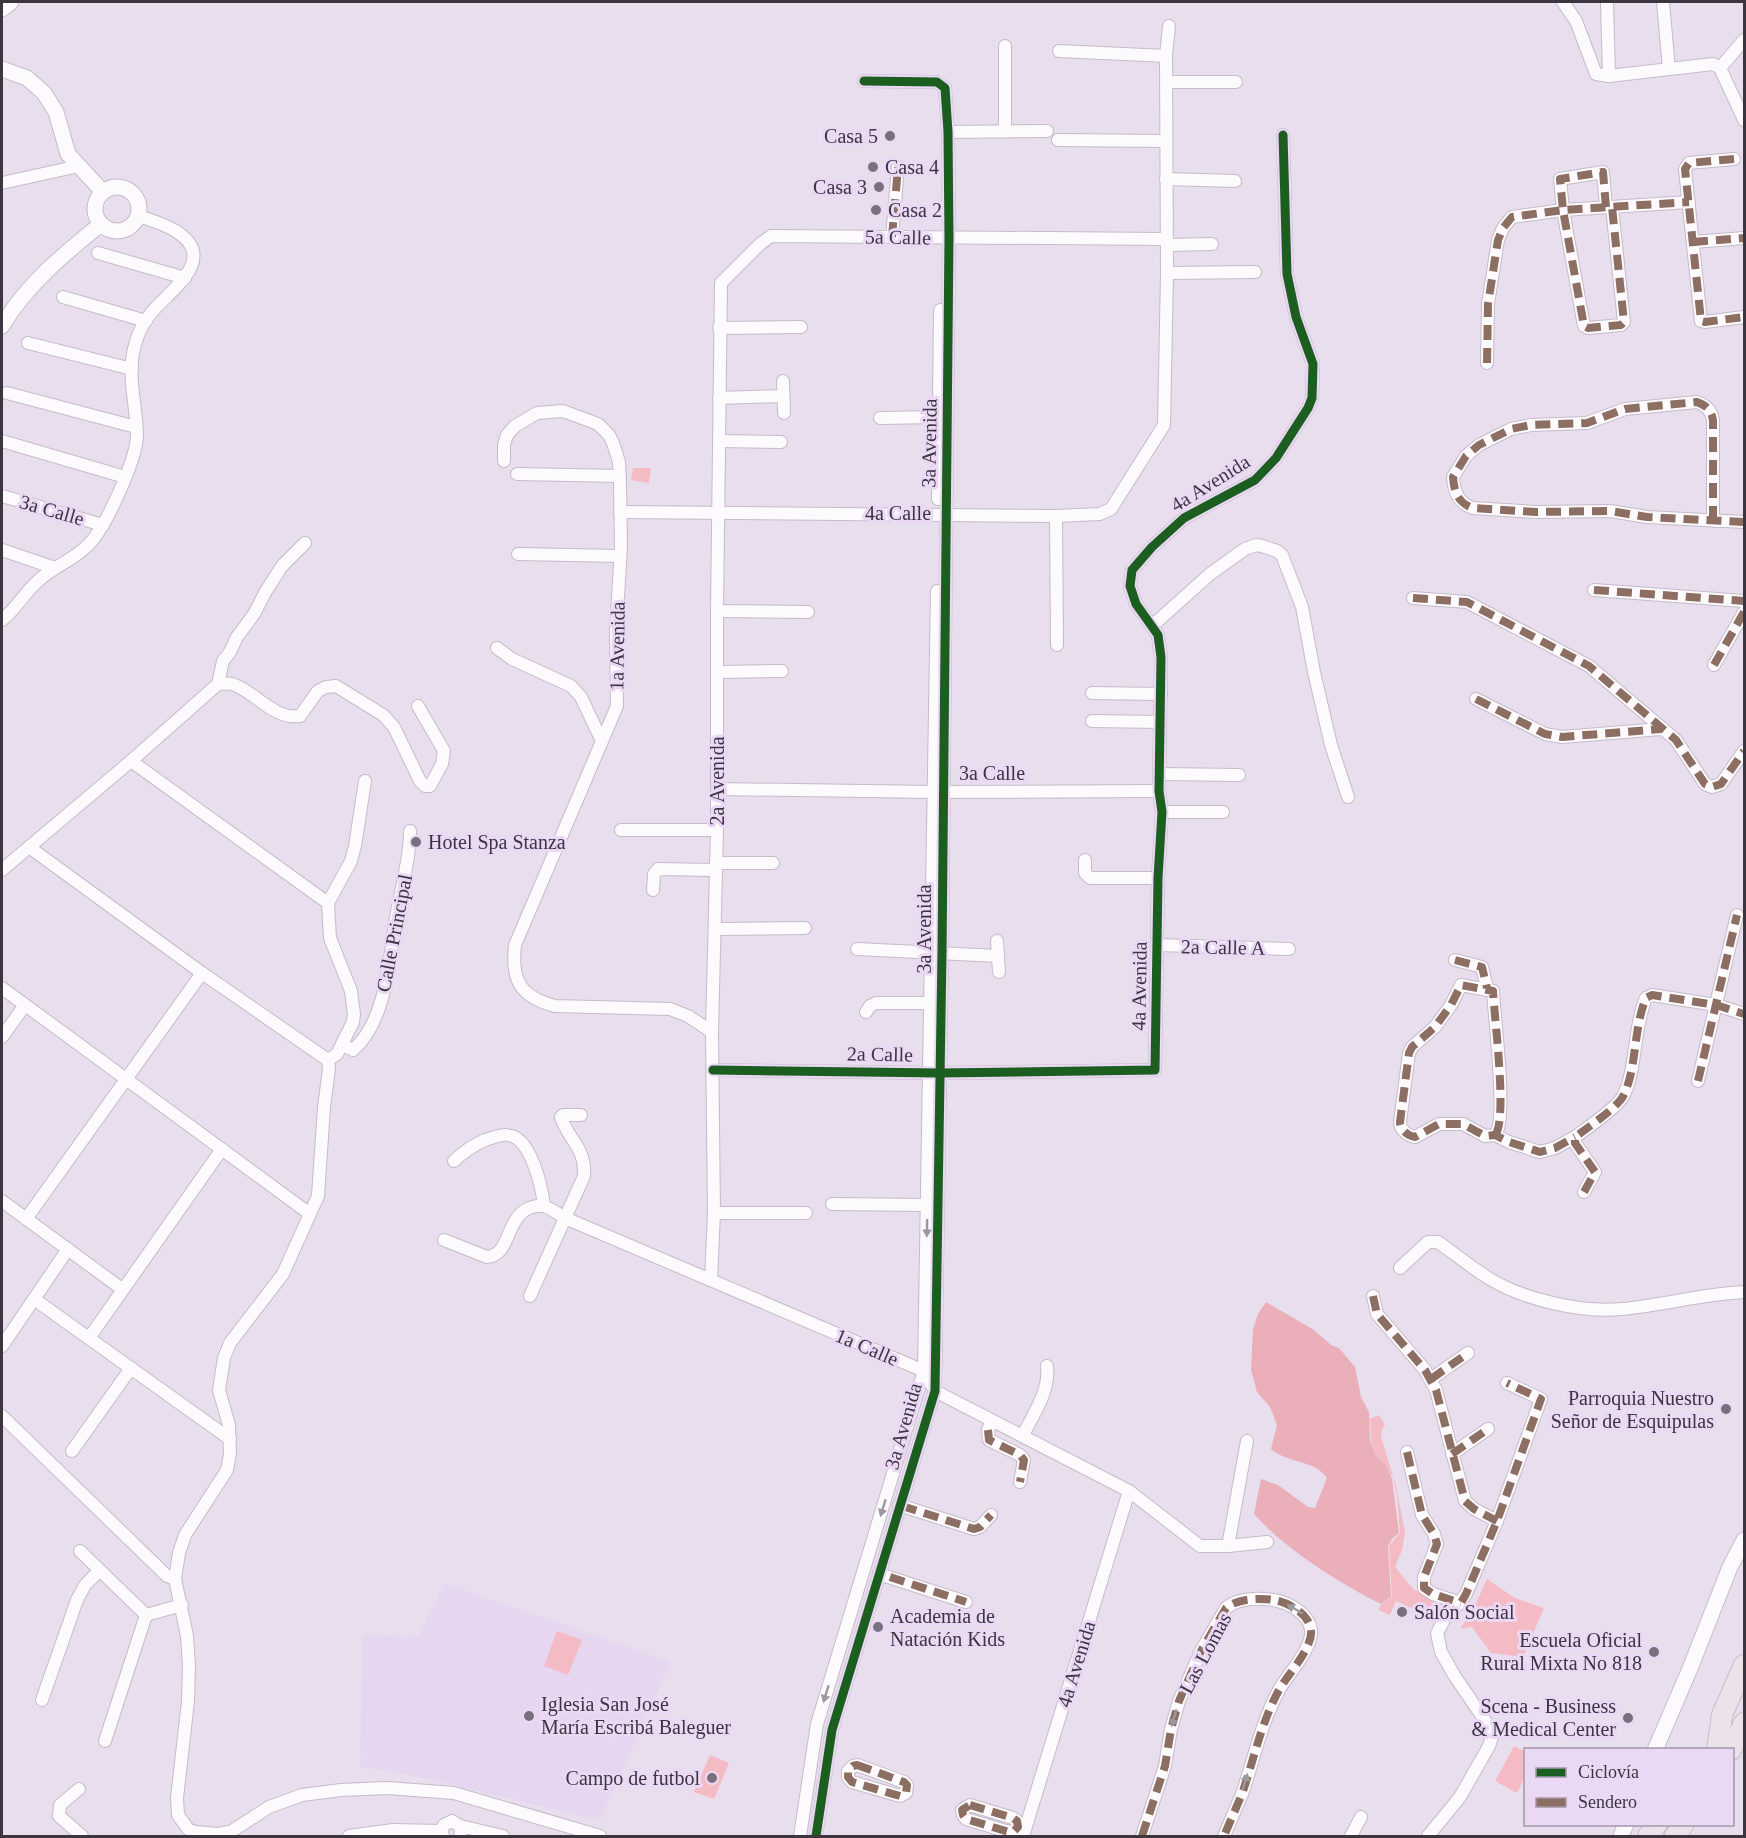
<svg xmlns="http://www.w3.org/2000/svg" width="1746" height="1838" font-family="Georgia,serif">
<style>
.built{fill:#e7d6f0}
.green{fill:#f4bbc5}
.forest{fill:#eaafb9}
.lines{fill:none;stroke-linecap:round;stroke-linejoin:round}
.minor-casing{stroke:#c4bcc8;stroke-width:14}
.tertiary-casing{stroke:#c4bcc8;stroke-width:17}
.trunk-casing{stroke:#c5bfc7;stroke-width:22}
.minor{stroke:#fcfafc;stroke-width:12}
.tertiary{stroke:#fcfafc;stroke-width:15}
.trunk{stroke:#ebe3e9;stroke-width:20}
.quiet{stroke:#8d6e63;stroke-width:8;stroke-dasharray:15 8;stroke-linecap:butt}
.cycleway-casing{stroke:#ebd8f4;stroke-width:13}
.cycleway{stroke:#1b5e20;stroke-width:9}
.oneway{fill:#9c989e}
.poi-dot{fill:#79707d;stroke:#ebd8f4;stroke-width:2}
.labels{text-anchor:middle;stroke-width:6;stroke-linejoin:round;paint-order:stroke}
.poi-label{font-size:20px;fill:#3c3540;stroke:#ebd8f4;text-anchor:end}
.street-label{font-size:20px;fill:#3c3540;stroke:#ebd8f4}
</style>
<rect width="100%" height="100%" fill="#e9deee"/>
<!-- built -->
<polygon class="built" points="444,1583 671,1662 600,1820 402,1773 360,1767 362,1635 418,1637"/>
<!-- green -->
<g class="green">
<polygon points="633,468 651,468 649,483 631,480"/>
<polygon points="1379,1415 1385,1425 1382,1429 1381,1437 1396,1486 1405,1532 1402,1550 1395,1567 1414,1590 1444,1602 1431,1617 1396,1601 1390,1615 1378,1610 1381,1605 1392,1597 1389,1546 1400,1533 1397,1495 1393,1478 1386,1465 1376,1454 1371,1440 1370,1419"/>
<polygon points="1487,1579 1515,1598 1544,1608 1523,1657 1491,1653 1472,1627 1460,1629 1473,1610"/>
<polygon points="557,1631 582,1640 568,1675 544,1666"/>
<polygon points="1514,1746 1526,1752 1525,1777 1517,1793 1495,1781"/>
<polygon points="710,1755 729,1763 714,1799 694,1792"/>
</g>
<!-- forest -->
<path class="forest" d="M1266 1302 1314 1330 1331 1345 1339 1348 1355 1367 1361 1397 1369 1412 1370 1440 1376 1455 1386 1465 1392 1479 1399 1533 1392 1539 1388 1546 1391 1597 1381 1604C1339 1583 1285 1549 1254 1514L1261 1479 1278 1485 1308 1507 1315 1508 1327 1478C1314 1459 1288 1464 1271 1449L1277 1425 1270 1407 1257 1392 1251 1370 1253 1329 1258 1314Z"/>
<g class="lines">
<defs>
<g id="minor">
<polyline points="1563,2 1576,21 1596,74 1609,76 1713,64 1720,68 1744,120"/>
<polyline points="1607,2 1609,76"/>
<polyline points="1663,2 1669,69"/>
<polyline points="1005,46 1005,131"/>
<polyline points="1059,51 1166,56"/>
<polyline points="1720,68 1744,40"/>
<polyline points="1166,82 1236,82"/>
<polyline points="948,132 1047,131"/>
<polyline points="1058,140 1165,141"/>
<polyline points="1734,159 1689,163 1685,169 1701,321 1705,322 1744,317"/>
<polyline points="1166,179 1235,181"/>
<polyline points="2,183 79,166"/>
<polyline points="1606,207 1603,172 1560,179 1563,210 1584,326 1588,328 1621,325 1624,322 1612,207"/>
<polyline points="892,237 898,167"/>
<polyline points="1693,242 1744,238"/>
<polyline points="1167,245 1212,244"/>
<polyline points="98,253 185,278"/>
<polyline points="1167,273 1255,272"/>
<polyline points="63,297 146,321"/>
<polyline points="719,328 801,327"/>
<polyline points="28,343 132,369"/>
<polyline points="1487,363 1488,304 1498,240 1503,228 1512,217 1563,210 1689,202"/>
<polyline points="783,381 784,413"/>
<polyline points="7,393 136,427"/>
<polyline points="719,398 783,396"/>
<polyline points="880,418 938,417"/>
<polyline points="2,441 125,477"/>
<polyline points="720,441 781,442"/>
<path d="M504 461V445L507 435 515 426 537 413 563 411 598 424 609 435 613 443 619 462 620 484 621 547 616 631 617 706 515 945C511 980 520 997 555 1006L670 1009 688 1016 712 1032"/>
<polyline points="517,474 620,476"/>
<polyline points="2,496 103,525"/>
<polyline points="938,499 940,310"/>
<polyline points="620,512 1056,516 1100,514 1111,509 1164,425 1167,273 1166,56 1169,26"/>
<polyline points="1056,516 1057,645"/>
<path d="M1713 521V420C1711 410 1707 406 1697 402L1625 409 1587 423 1531 425 1511 429 1479 445 1466 456 1453 477C1454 492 1458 503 1473 508L1536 512 1610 511 1647 517 1744 522"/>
<polyline points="2,550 55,568"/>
<polyline points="518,554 620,556"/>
<polyline points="1594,590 1744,601"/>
<polyline points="1413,598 1467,602 1589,666 1676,740 1705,784 1712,787 1721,784 1744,751"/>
<polyline points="717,611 808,612"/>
<path d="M2 620C16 609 25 592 39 580 53 567 73 560 87 546 105 530 136 460 137 436 137 406 126 375 135 345 138 333 143 323 151 313 168 292 217 261 180 234 169 225 152 221 139 216"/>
<polyline points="1152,626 1210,574 1245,549 1256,545 1262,546 1277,551 1282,555 1302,607 1314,672 1331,745 1348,797"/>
<polyline points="497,648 512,659 571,686 581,697 601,739"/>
<polyline points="1714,665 1744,612"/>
<polyline points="717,672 782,671"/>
<polyline points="218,684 223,661 230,652 237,637 254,614 266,591 282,566 305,543"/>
<polyline points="1092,693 1161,694"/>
<polyline points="1476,699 1545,734 1562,737 1661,729"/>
<polyline points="1092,721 1160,722"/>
<polyline points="131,761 328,903"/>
<polyline points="1160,774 1239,775"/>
<polyline points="717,789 934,792 1159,791"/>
<polyline points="1162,812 1223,812"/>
<polyline points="621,830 717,830"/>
<polyline points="29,847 202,973 328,1060"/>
<polyline points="1085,860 1085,873 1090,878 1158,878"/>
<polyline points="716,863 773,863"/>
<path d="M2 870 131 761 218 684C222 684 228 683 232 684 255 691 273 720 300 716L318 691 326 687 336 686 383 715 394 727 420 781 425 786H430L442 764 444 751 418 706"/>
<polyline points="653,890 654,874 658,869 715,870"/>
<polyline points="715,929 805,928"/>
<polyline points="997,941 999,972"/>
<polyline points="1157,945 1289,949"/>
<polyline points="857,949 998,956"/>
<polyline points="1455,960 1482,967 1487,988"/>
<polyline points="2,988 310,1214"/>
<polyline points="866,1012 870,1006 876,1003 930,1003 937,1006"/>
<polyline points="2,1037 25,1005"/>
<path d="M342 1045 353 1050C388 1020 389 954 397 912 402 885 410 858 410 831"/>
<polyline points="328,1060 329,1069 324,1107 318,1196 283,1274 230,1343 224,1358 219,1390 229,1425 230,1454 227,1470 185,1535 179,1553 175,1579 187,1636 189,1666 188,1701 177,1798 178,1815 188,1829 195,1832 218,1834 232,1831 269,1807 302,1795 341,1790 387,1788 454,1793 600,1836"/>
<polyline points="328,1060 337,1054 353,1022 354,1014 351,991 330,938 328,903 351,861 355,846 365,781"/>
<polyline points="713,1070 940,1073 1155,1070 1158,878 1162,812 1159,791 1161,657 1158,635 1136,604 1130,586 1132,570 1152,547 1184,518 1255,480 1276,458 1308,408 1312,398 1313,364 1296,317 1287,274 1283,135"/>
<polyline points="1698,1081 1737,915"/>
<path d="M1495 1135C1508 1121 1494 1015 1493 991L1461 985 1451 1005 1435 1027 1412 1047 1409 1053 1400 1122C1400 1130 1408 1136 1415 1137L1439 1124H1463L1485 1136 1495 1135 1509 1142 1540 1152 1555 1148 1575 1137"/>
<path d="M454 1161C463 1152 474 1145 485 1140 492 1138 501 1134 508 1135 531 1137 542 1188 544 1206"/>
<path d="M1584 1192 1595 1172 1575 1143V1137C1587 1128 1614 1110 1622 1098 1637 1073 1633 1028 1646 998L1652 995 1716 1005 1744 1014"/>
<polyline points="2,1201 122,1289"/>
<polyline points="832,1204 928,1205"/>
<polyline points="714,1213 806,1213"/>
<polyline points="26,1219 202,973"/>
<path d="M444 1240 487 1257C511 1255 505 1219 529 1208 534 1206 538 1205 543 1206 551 1208 558 1214 565 1218L924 1371 935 1391 1129 1491 1200 1546H1228L1267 1542"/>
<path d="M1400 1268 1428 1242H1438C1455 1254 1472 1268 1490 1279 1525 1300 1582 1313 1622 1309 1663 1305 1703 1294 1744 1292"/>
<polyline points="711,1280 714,1213 712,1032 717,830 717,611 721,283 760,244 771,236 1166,239"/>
<path d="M530 1296 584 1176C586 1147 568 1140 561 1117L563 1115H581"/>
<polyline points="1373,1296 1377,1314 1425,1370 1436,1390 1465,1501 1474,1509 1497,1521"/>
<polyline points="34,1299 230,1439"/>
<polyline points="89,1338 222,1149"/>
<polyline points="2,1346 68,1249"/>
<polyline points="1431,1379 1468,1353"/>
<polyline points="2,1416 167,1576 175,1579"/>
<polyline points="992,1421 988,1430 989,1440 1020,1455 1024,1460 1020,1482"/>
<path d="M1023 1435C1034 1413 1050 1391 1047 1366"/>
<polyline points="72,1451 131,1368"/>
<polyline points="1407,1452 1422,1515 1434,1534 1437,1544 1424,1577 1424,1588 1433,1594 1461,1603"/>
<polyline points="1452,1454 1488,1429"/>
<polyline points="899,1505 974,1529 980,1527 991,1515"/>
<polyline points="1228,1546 1247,1441"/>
<polyline points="80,1551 146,1615"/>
<polyline points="879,1574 966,1602"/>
<polyline points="1449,1616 1466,1594 1497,1521 1541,1399 1507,1383"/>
<polyline points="42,1700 77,1600 85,1585 99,1571"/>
<polyline points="105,1741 146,1615 182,1605"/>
<polygon points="857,1765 904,1782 907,1785 906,1793 900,1796 852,1782 848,1777 848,1771 853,1766"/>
<polyline points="79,1789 60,1805 59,1816 82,1836"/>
<polygon points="970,1805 1013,1818 1017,1821 1018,1827 1014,1831 1009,1832 966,1819 963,1815 962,1810"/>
<polyline points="460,1826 503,1836"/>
<polyline points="349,1836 393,1830 441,1831"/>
<polyline points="443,1836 441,1831 444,1825 452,1821 460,1826 461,1832 460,1836"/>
<polyline points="800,1836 817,1724 924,1371 937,591"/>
<polyline points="816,1836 832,1730 935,1391 942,953 949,238 948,132 945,88 937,82 864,81"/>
<polyline points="1023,1836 1129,1491"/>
<path d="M1142 1836 1165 1766 1171 1729 1179 1701 1201 1651 1226 1608C1238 1598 1259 1598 1274 1600 1290 1603 1309 1614 1311 1630 1313 1648 1288 1674 1279 1690 1261 1723 1254 1759 1242 1794 1236 1808 1230 1822 1224 1836"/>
<polyline points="1351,1836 1361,1817"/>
<polyline points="1428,1836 1460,1797 1489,1746 1492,1737 1488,1725 1454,1675 1441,1652 1437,1633 1443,1622"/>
</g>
<g id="tertiary">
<polyline points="2,9 11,2"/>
<polyline points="2,69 27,78 44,93 56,112 68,154 103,192"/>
<circle cx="117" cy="209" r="22"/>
<path d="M2 326C26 285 65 253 101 224"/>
<polyline points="1655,1750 1689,1671 1730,1567 1744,1540"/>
<polyline points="1621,1836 1626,1824"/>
</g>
<g id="trunk">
<polyline points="1717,1750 1722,1715 1744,1665"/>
<polyline points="1731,1750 1744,1723"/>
<polyline points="1648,1836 1657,1824"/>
<polyline points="1675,1836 1684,1824"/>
</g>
</defs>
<!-- minor casing -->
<use href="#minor" class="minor-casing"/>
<!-- tertiary casing -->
<use href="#tertiary" class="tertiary-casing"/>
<!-- trunk casing -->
<use href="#trunk" class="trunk-casing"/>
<!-- minor -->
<use href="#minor" class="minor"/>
<!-- tertiary -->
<use href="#tertiary" class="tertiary"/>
<!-- trunk -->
<use href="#trunk" class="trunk"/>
<!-- quiet -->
<g class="quiet">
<polyline points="1734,159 1689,163 1685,169 1701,321 1705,322 1744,317"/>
<polyline points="1606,207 1603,172 1560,179 1563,210 1584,326 1588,328 1621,325 1624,322 1612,207"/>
<polyline points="892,237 898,167"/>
<polyline points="1693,242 1744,238"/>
<polyline points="1487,363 1488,304 1498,240 1503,228 1512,217 1563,210 1689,202"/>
<path d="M1713 521V420C1711 410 1707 406 1697 402L1625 409 1587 423 1531 425 1511 429 1479 445 1466 456 1453 477C1454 492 1458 503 1473 508L1536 512 1610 511 1647 517 1744 522"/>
<polyline points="1594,590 1744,601"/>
<polyline points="1413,598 1467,602 1589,666 1676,740 1705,784 1712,787 1721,784 1744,751"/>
<polyline points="1714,665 1744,612"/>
<polyline points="1476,699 1545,734 1562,737 1661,729"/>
<polyline points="1455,960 1482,967 1487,988"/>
<polyline points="1698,1081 1737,915"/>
<path d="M1495 1135C1508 1121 1494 1015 1493 991L1461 985 1451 1005 1435 1027 1412 1047 1409 1053 1400 1122C1400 1130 1408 1136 1415 1137L1439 1124H1463L1485 1136 1495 1135 1509 1142 1540 1152 1555 1148 1575 1137"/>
<path d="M1584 1192 1595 1172 1575 1143V1137C1587 1128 1614 1110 1622 1098 1637 1073 1633 1028 1646 998L1652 995 1716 1005 1744 1014"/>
<polyline points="1373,1296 1377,1314 1425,1370 1436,1390 1465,1501 1474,1509 1497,1521"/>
<polyline points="1431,1379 1468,1353"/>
<polyline points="988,1430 989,1440 1020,1455 1024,1460 1020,1482"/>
<polyline points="1407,1452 1422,1515 1434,1534 1437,1544 1424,1577 1424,1588 1433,1594 1461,1603"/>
<polyline points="1452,1454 1488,1429"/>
<polyline points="902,1506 974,1529 980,1527 991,1515"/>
<polyline points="890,1577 966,1602"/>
<polyline points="1446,1619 1461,1603 1466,1594 1497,1521 1541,1399 1507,1383"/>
<polygon points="857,1765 904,1782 907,1785 906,1793 900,1796 852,1782 848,1777 848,1771 853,1766"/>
<polygon points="970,1805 1013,1818 1017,1821 1018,1827 1014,1831 1009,1832 966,1819 963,1815 962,1810"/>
<path d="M1142 1836 1165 1766 1171 1729 1179 1701 1201 1651 1226 1608C1238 1598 1259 1598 1274 1600 1290 1603 1309 1614 1311 1630 1313 1648 1288 1674 1279 1690 1261 1723 1254 1759 1242 1794 1236 1808 1230 1822 1224 1836"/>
</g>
<defs>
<g id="cycleway">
<polyline points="713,1070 940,1073 1155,1070 1158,878 1162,812 1159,791 1161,657 1158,635 1136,604 1130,586 1132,570 1152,547 1184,518 1255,480 1276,458 1308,408 1312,398 1313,364 1296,317 1287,274 1283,135"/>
<polyline points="816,1836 832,1730 935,1391 942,953 949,238 948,132 945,88 937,82 864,81"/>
</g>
</defs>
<!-- cycleway casing -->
<use href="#cycleway" class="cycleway-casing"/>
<!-- cycleway -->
<use href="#cycleway" class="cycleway"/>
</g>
<!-- one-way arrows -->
<defs><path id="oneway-solid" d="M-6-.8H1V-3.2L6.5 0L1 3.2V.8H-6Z" transform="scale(1.5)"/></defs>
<g class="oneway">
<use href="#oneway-solid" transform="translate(927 1228) rotate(91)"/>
<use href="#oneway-solid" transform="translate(883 1508) rotate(107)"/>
<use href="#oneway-solid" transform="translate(1295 1609) rotate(-150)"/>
<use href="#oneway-solid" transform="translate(826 1694) rotate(107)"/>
<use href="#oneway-solid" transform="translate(1174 1718) rotate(106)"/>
<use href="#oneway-solid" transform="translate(1245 1782) rotate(-73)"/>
</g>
<!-- markers -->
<g class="poi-dot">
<circle cx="890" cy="136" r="6"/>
<circle cx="873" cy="167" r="6"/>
<circle cx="879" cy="187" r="6"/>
<circle cx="876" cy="210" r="6"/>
<circle cx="416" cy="842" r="6"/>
<circle cx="1726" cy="1409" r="6"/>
<circle cx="1402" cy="1612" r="6"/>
<circle cx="878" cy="1627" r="6"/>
<circle cx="1654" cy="1652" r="6"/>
<circle cx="529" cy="1716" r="6"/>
<circle cx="1628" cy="1718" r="6"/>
<circle cx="712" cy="1778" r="6"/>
</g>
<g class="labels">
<!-- poi labels -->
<g class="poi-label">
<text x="878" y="143">Casa 5</text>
<text x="885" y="174" text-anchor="start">Casa 4</text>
<text x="867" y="194">Casa 3</text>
<text x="888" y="217" text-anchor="start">Casa 2</text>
<text x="428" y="849" text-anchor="start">Hotel Spa Stanza</text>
<text x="1714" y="1405">Parroquia Nuestro<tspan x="1714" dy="23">Señor de Esquipulas</tspan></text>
<text x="1414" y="1619" text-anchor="start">Salón Social</text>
<text x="890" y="1623" text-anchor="start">Academia de<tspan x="890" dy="23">Natación Kids</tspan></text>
<text x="1642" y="1647">Escuela Oficial<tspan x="1642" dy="23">Rural Mixta No 818</tspan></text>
<text x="541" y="1711" text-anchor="start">Iglesia San José<tspan x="541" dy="23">María Escribá Baleguer</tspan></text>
<text x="1616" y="1713">Scena - Business<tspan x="1616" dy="23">&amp; Medical Center</tspan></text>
<text x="700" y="1785">Campo de futbol</text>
</g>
<!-- street labels -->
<g class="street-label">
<text transform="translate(898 237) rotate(1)" y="7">5a Calle</text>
<text transform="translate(929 443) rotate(-89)" y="7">3a Avenida</text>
<text transform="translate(1210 483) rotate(-32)" y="7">4a Avenida</text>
<text transform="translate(52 510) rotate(16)" y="7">3a Calle</text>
<text x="898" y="520">4a Calle</text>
<text transform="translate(617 646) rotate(-89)" y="7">1a Avenida</text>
<text x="992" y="780">3a Calle</text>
<text transform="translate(717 781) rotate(-90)" y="7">2a Avenida</text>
<text transform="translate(924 929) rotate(-90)" y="7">3a Avenida</text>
<text transform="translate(394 933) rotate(-79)" y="7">Calle Principal</text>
<text transform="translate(1223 947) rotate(1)" y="7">2a Calle A</text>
<text transform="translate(1139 986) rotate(-89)" y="7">4a Avenida</text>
<text transform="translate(880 1054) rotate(1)" y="7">2a Calle</text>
<text transform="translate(867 1347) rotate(23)" y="7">1a Calle</text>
<text transform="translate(903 1426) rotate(-74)" y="7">3a Avenida</text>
<text transform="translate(1205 1653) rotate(-62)" y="7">Las Lomas</text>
<text transform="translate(1076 1664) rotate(-73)" y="7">4a Avenida</text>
</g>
</g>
<!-- border -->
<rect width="1746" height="1838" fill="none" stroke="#3c3540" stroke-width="6"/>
<!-- legend -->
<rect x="1524" y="1748" width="210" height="78" fill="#ebd8f4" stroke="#a597ac" stroke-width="1.5"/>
<rect x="1536" y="1768" width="30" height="9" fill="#1b5e20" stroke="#a597ac" stroke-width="1.5"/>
<text x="1578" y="1778" font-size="18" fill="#3c3540">Ciclovía</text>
<rect x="1536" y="1798" width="30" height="9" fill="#8d6e63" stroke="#a597ac" stroke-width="1.5"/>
<text x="1578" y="1808" font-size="18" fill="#3c3540">Sendero</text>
</svg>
